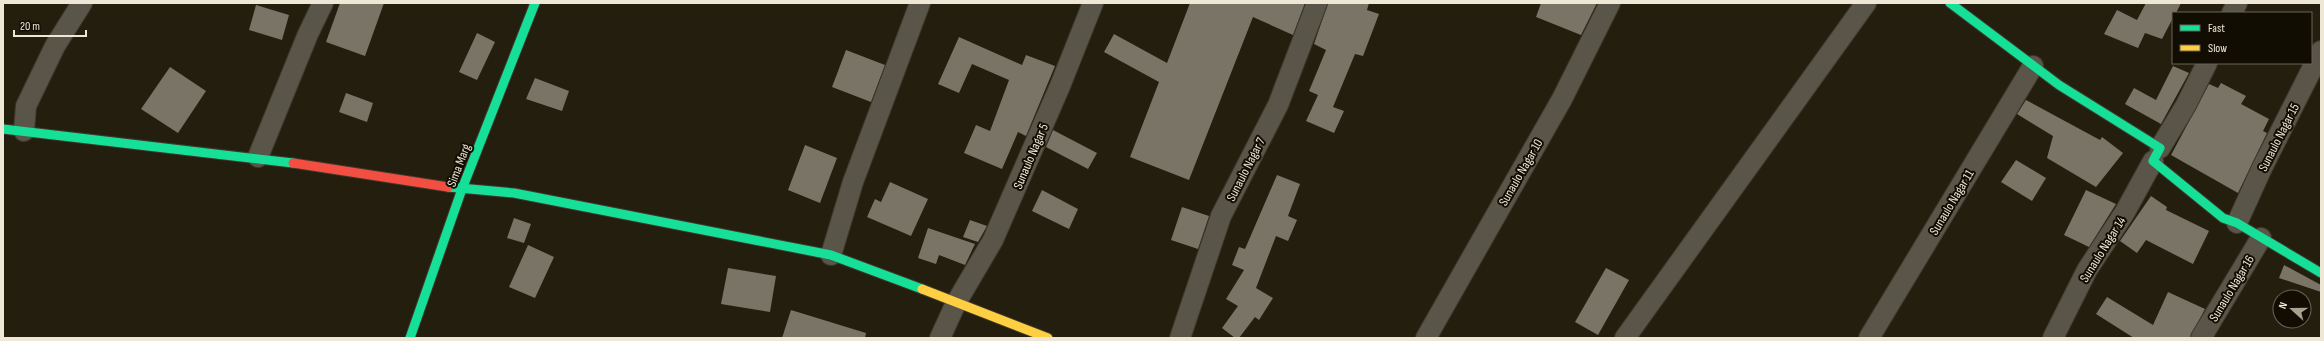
<svg xmlns="http://www.w3.org/2000/svg" width="2324" height="341" font-family="'Sofia Sans Condensed',sans-serif">
<style>
.building{fill:#7a7467}
.lines{fill:none;stroke-linecap:round;stroke-linejoin:round}
.street-casing{stroke:#3f392c;stroke-width:22}
.fast-casing{stroke:#3f392c;stroke-width:11}
.slow-casing{stroke:#3f392c;stroke-width:11}
.jam-casing{stroke:#3f392c;stroke-width:11}
.street{stroke:#595548;stroke-width:20}
.fast{stroke:#16e098;stroke-width:9}
.slow{stroke:#ffcf43;stroke-width:9}
.jam{stroke:#f24e42;stroke-width:9}
.labels{text-anchor:middle;stroke-width:4;stroke-linejoin:round;paint-order:stroke}
.street-label{font-size:13px;fill:#efe7d6;stroke:#120d03}
</style>
<rect width="100%" height="100%" fill="#241e0e"/>
<!-- building -->
<g class="building">
<polygon points="340,3 384,3 365,56 326,42"/>
<polygon points="1190,3 1305,3 1293,35 1253,17 1189,180 1130,157 1159,82 1104,52 1114,34 1167,63"/>
<polygon points="1328,3 1369,3 1367,10 1379,14 1363,56 1355,54 1333,107 1344,111 1334,133 1306,121 1318,95 1309,91 1326,50 1314,44"/>
<polygon points="1541,3 1597,3 1581,35 1536,17"/>
<polygon points="2146,3 2181,3 2176,13 2173,13 2173,18 2162,39 2145,33 2138,48 2104,34 2117,10 2137,20"/>
<polygon points="256,5 289,15 282,40 249,30"/>
<polygon points="477,33 495,42 477,80 459,72"/>
<polygon points="959,37 1022,65 1026,55 1055,66 1026,136 1018,132 1002,169 964,153 976,125 990,131 1009,80 972,64 959,93 938,84"/>
<polygon points="846,50 885,65 871,102 832,87"/>
<polygon points="2173,66 2189,73 2161,124 2125,104 2134,88 2156,100"/>
<polygon points="170,67 206,91 178,133 141,109"/>
<polygon points="535,78 569,91 562,111 526,99"/>
<polygon points="2221,83 2246,96 2241,104 2269,119 2263,131 2267,133 2238,193 2171,155 2209,84 2218,88"/>
<polygon points="346,93 373,103 367,122 339,112"/>
<polygon points="2026,100 2100,140 2102,137 2123,153 2096,187 2047,158 2053,136 2017,114"/>
<polygon points="1053,130 1097,153 1088,169 1046,147"/>
<polygon points="805,145 837,158 820,203 788,190"/>
<polygon points="2016,160 2046,178 2032,201 2001,182"/>
<polygon points="1277,175 1300,184 1288,216 1297,220 1288,241 1276,236 1256,288 1273,298 1259,320 1255,317 1239,338 1235,338 1222,328 1238,306 1226,299 1244,270 1232,265 1239,247 1245,249"/>
<polygon points="890,182 928,199 911,236 867,217 875,199 881,202"/>
<polygon points="1042,190 1078,209 1069,229 1032,211"/>
<polygon points="2086,190 2116,204 2089,247 2064,235"/>
<polygon points="2151,196 2167,207 2166,210 2209,231 2193,264 2146,240 2137,253 2120,241"/>
<polygon points="1182,207 1209,216 1198,249 1171,240"/>
<polygon points="514,218 531,224 524,243 507,238"/>
<polygon points="970,220 987,226 978,242 963,237"/>
<polygon points="928,228 975,244 965,265 939,255 936,264 918,258"/>
<polygon points="528,245 554,257 535,298 509,287"/>
<polygon points="2284,265 2321,285 2321,292 2279,278"/>
<polygon points="728,268 776,276 770,312 721,304"/>
<polygon points="1606,268 1629,280 1598,335 1575,322"/>
<polygon points="2168,292 2205,309 2190,338 2134,338 2096,314 2107,297 2153,325"/>
<polygon points="791,310 866,333 865,338 782,338"/>
</g>
<g class="lines">
<defs>
<g id="street">
<polyline points="2232,13 2237,3"/>
<polyline points="24,131 26,106 55,46 82,3"/>
<polyline points="2160,148 2186,105 2207,63"/>
<polyline points="258,157 308,34 323,3"/>
<polyline points="2237,223 2262,168 2321,51"/>
<polyline points="831,255 853,182 920,3"/>
<polyline points="940,338 956,303 993,240 1060,86 1093,3"/>
<polyline points="1180,338 1221,216 1278,105 1317,3"/>
<polyline points="1426,338 1562,99 1610,3"/>
<polyline points="1625,338 1866,3"/>
<polyline points="1869,338 2033,66"/>
<polyline points="2053,338 2087,270 2125,212 2153,161"/>
<polyline points="2201,338 2261,238"/>
</g>
<g id="fast">
<polyline points="1950,3 2059,85 2160,148 2153,161 2223,218 2237,223 2321,273"/>
<polyline points="3,129 293,163"/>
<polyline points="448,187 514,193 831,255 922,289"/>
<polyline points="410,338 462,189 535,3"/>
</g>
<polyline id="slow" points="922,289 1048,338"/>
<polyline id="jam" points="293,163 448,187"/>
</defs>
<!-- street casing -->
<use href="#street" class="street-casing"/>
<!-- fast casing -->
<use href="#fast" class="fast-casing"/>
<!-- slow casing -->
<use href="#slow" class="slow-casing"/>
<!-- jam casing -->
<use href="#jam" class="jam-casing"/>
<!-- street -->
<use href="#street" class="street"/>
<!-- fast -->
<use href="#fast" class="fast"/>
<!-- slow -->
<use href="#slow" class="slow"/>
<!-- jam -->
<use href="#jam" class="jam"/>
</g>
<g class="labels">
<!-- street labels -->
<g class="street-label">
<text transform="translate(2278 137) rotate(-63)" y="5">Sunaulo Nagar 15</text>
<text transform="translate(1030 156) rotate(-67)" y="5">Sunaulo Nagar 5</text>
<text transform="translate(458 165) rotate(-69)" y="5">Sima Marg</text>
<text transform="translate(1245 169) rotate(-63)" y="5">Sunaulo Nagar 7</text>
<text transform="translate(1520 172) rotate(-60)" y="5">Sunaulo Nagar 10</text>
<text transform="translate(1951 202) rotate(-59)" y="5">Sunaulo Nagar 11</text>
<text transform="translate(2102 249) rotate(-58)" y="5">Sunaulo Nagar 14</text>
<text transform="translate(2231 288) rotate(-59)" y="5">Sunaulo Nagar 16</text>
</g>
</g>
<!-- border -->
<rect width="2324" height="341" fill="none" stroke="#efe7d6" stroke-width="8"/>
<!-- legend -->
<rect x="2172" y="12" width="140" height="52" fill="#120d03" stroke="#6a6457"/>
<rect x="2180" y="25" width="20" height="6" fill="#16e098" stroke="#6a6457"/>
<text x="2208" y="32" font-size="12" fill="#efe7d6">Fast</text>
<rect x="2180" y="45" width="20" height="6" fill="#ffcf43" stroke="#6a6457"/>
<text x="2208" y="52" font-size="12" fill="#efe7d6">Slow</text>
<!-- north arrow -->
<g transform="translate(2292 309) rotate(291)"><circle r="19" fill="#120d03" stroke="#6a6457"/>
<path d="M0-3L7 15L0 10L-7 15Z" fill="#a8a190"/>
<text y="-6" font-size="11" font-weight="bold" text-anchor="middle" fill="#efe7d6">N</text>
</g>
<!-- scale -->
<path d="M14 30v6h72v-6" fill="none" stroke="#efe7d6" stroke-width="2"/>
<text x="20" y="30" font-size="12" fill="#efe7d6" stroke="#120d03" stroke-width="3" paint-order="stroke">20 m</text>
</svg>
